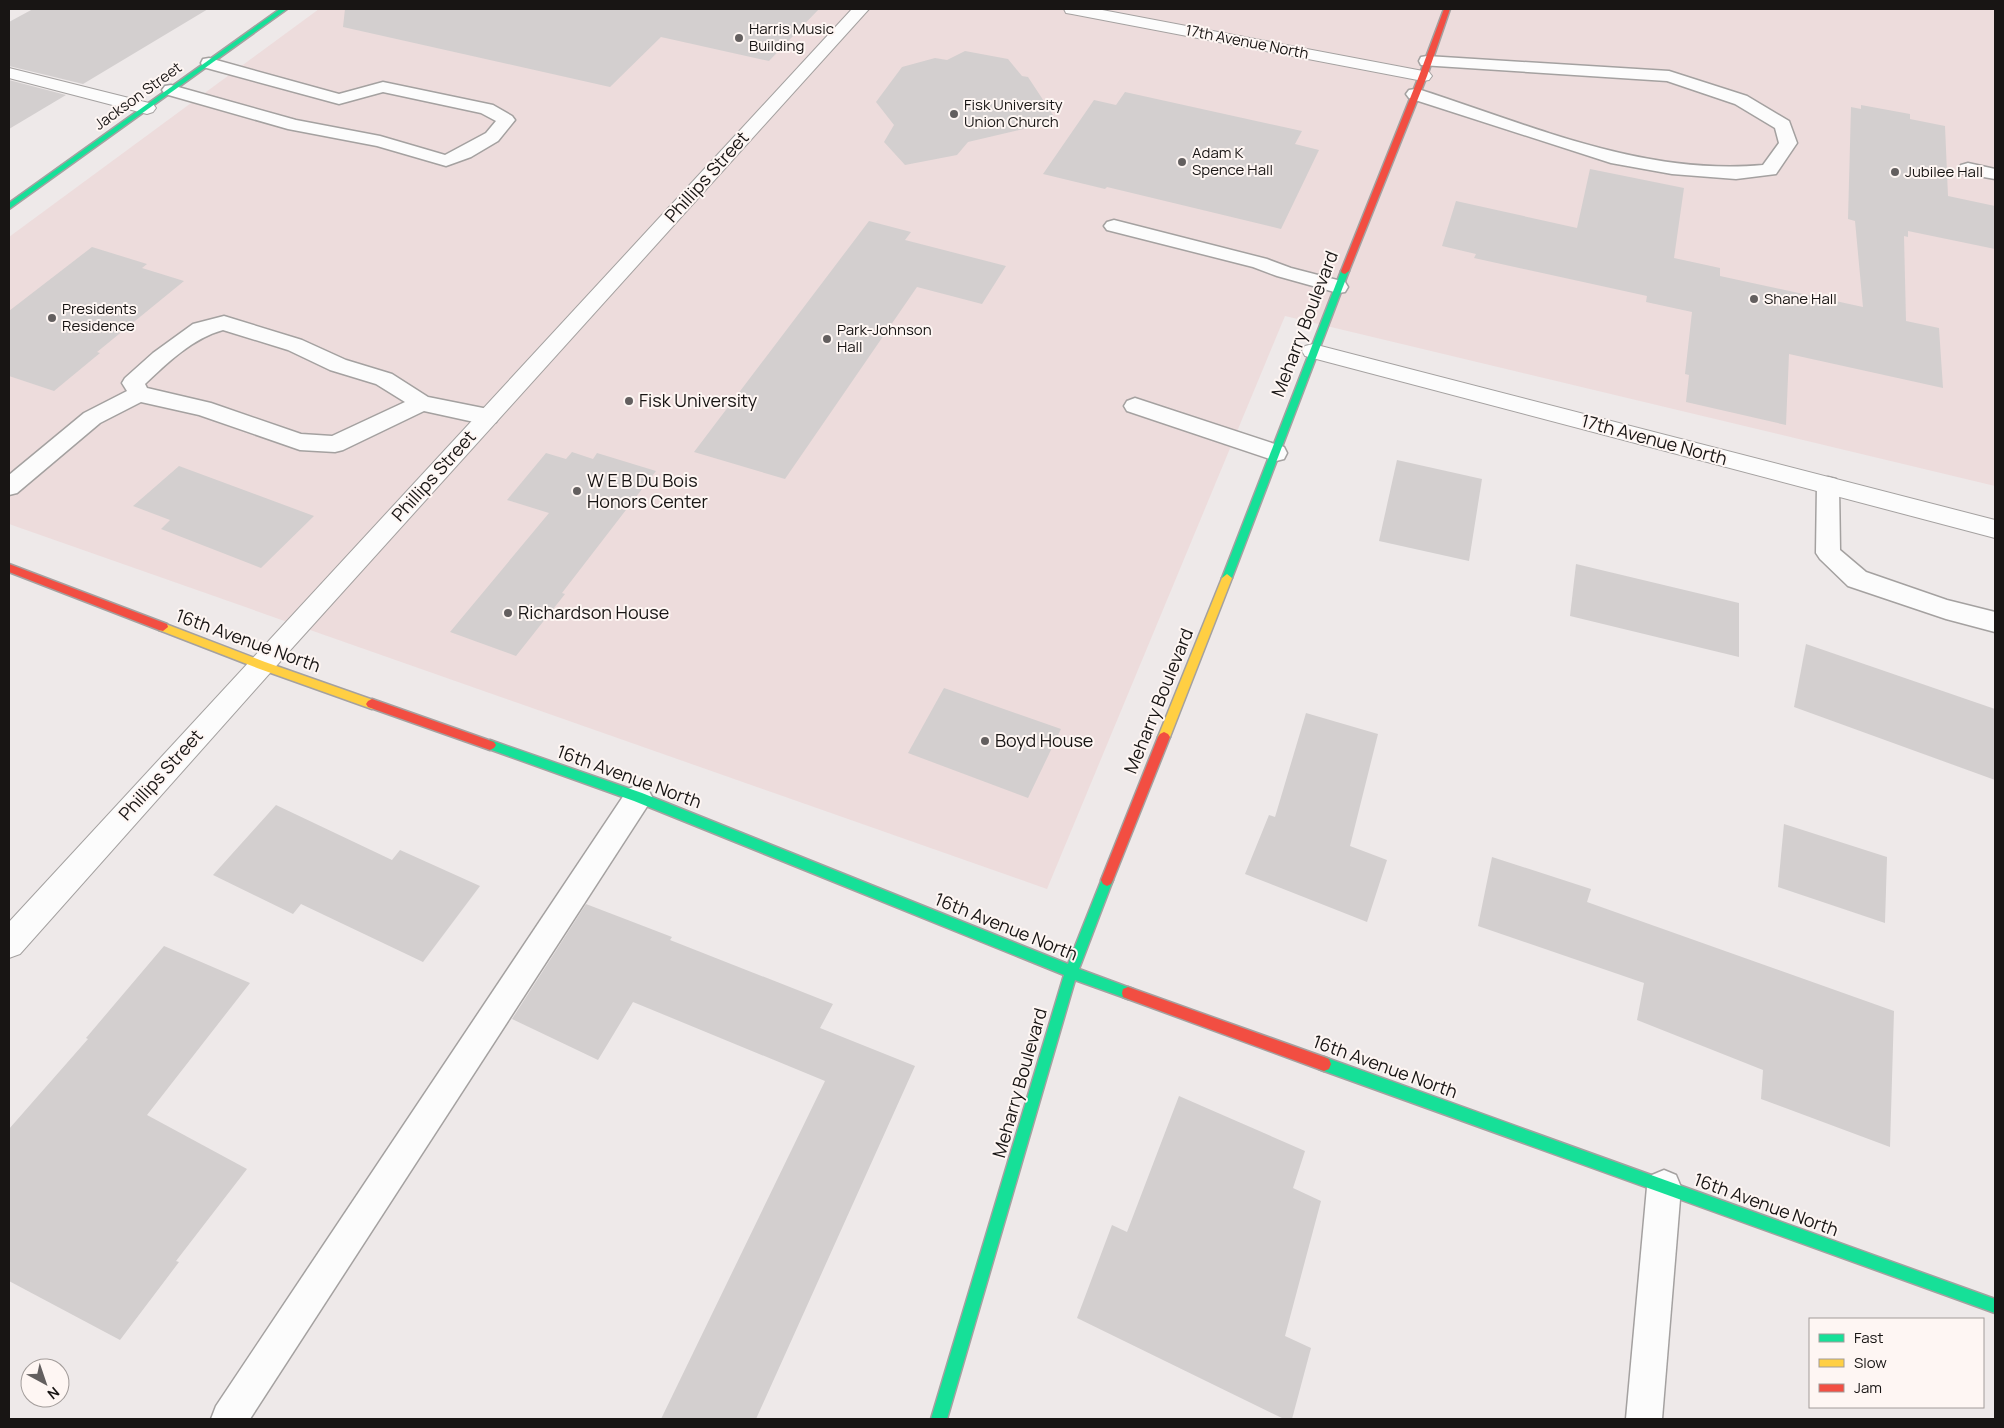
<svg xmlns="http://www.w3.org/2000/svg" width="2004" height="1428" font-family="Manrope,sans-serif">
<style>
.education{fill:#eddcdc}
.building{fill:#d3cfcf}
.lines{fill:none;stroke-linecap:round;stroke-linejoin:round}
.lane-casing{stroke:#a4a1a0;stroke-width:3}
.street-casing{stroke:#a4a1a0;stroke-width:2}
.fast-casing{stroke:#a4a1a0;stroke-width:3}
.slow-casing{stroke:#a4a1a0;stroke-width:3}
.jam-casing{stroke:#a4a1a0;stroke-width:3}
.lane{fill:#fcfcfc;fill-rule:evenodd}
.street{fill:#fcfcfc;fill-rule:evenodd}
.fast{fill:#16e098;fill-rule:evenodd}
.slow{fill:#ffcf43;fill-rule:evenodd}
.jam{fill:#f24e42;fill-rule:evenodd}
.poi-dot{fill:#635f5f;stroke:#fef6f3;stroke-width:2}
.labels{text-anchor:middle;stroke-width:4;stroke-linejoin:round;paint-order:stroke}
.far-poi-label{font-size:15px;fill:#181514;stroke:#fef6f3;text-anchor:start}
.far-street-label{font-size:15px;fill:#181514;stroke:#fef6f3}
.street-label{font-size:18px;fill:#181514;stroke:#fef6f3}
.poi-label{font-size:18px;fill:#181514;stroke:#fef6f3;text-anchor:start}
</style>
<rect width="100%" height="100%" fill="#eee9e9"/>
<!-- education -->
<polygon class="education" points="319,9 1995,9 1995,486 1285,316 1047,889 9,524 9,237"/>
<!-- building -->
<g class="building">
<polygon points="33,9 208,9 83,84 9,66 9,22"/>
<polygon points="345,9 819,9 769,61 661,37 610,87 343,27"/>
<polygon points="965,51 1008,59 1022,76 1028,77 1057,121 968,142 957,155 905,165 884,142 894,125 876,102 902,67 935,58 947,60"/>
<polygon points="9,80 66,95 9,129"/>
<polygon points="1125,92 1302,131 1295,144 1319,150 1281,229 1107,187 1105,189 1043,174 1094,100 1116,105"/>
<polygon points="1861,105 1910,114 1910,119 1945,126 1948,196 1995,206 1995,249 1908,231 1908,237 1904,236 1906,321 1939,328 1943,388 1789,354 1786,425 1686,402 1689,375 1685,374 1692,312 1646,302 1647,296 1474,258 1476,254 1442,246 1456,201 1577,228 1590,169 1684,188 1674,258 1720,268 1720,276 1863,307 1855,221 1848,219 1851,107 1861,109"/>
<polygon points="869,221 911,232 905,240 1006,266 982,304 917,287 785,479 694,452"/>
<polygon points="92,247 147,264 142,268 184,281 97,352 100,353 54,391 9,376 9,311"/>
<polygon points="572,452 593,459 597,453 656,471 562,593 565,594 516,656 450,632 549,513 507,500 546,453 566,459"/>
<polygon points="1397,460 1482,479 1469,561 1379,541"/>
<polygon points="179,466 314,516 261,568 161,529 170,520 133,506"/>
<polygon points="1576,564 1739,603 1739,657 1570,616"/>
<polygon points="1806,644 1995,709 1995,780 1794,707"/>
<polygon points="944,688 1061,729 1028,798 908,753"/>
<polygon points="1306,713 1378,734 1350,846 1387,860 1367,922 1245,874 1269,815 1275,817"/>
<polygon points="276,805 392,860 400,850 480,886 423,962 301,904 293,914 213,875"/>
<polygon points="1784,824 1887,857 1885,923 1778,887"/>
<polygon points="1492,857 1591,889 1587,902 1894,1011 1890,1147 1761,1099 1763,1070 1637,1020 1644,983 1478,926"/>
<polygon points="586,904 672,937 670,940 833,1004 820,1028 915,1066 756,1419 661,1419 825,1081 633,1002 598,1060 512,1019"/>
<polygon points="164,946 250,983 147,1115 247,1169 176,1261 179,1262 120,1340 9,1281 9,1129 88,1039 86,1038"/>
<polygon points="1179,1096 1305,1151 1293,1188 1321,1201 1285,1336 1311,1348 1292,1419 1284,1419 1077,1318 1112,1225 1127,1232"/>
</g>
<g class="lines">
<defs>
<g id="lane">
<path d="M1427 56 1669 71 1747 96 1789 121 1797 143 1776 174 1736 179 1672 174 1611 163 1409 98 1406 94 1409 90 1415 89 1421 90C1532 126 1645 176 1763 165L1779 143 1775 128 1735 104 1667 81 1421 65 1419 61 1421 57Z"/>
<polygon points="209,58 339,94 383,82 493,105 512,116 515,120 498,141 471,157 446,166 377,146 288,129 165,94 162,90 165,86 171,85 296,120 380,136 445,155 486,133 496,121 481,113 383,92 339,104 203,67 201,63 203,59"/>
<polygon points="1968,163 1995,169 1995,179 1961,173 1959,169 1961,165"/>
<polygon points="1114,220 1267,259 1291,268 1345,282 1348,287 1345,292 1338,293 1277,276 1253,267 1107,230 1104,226 1107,222"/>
<path d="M224 316 302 340 346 360 392 374 428 397 488 409 496 412 499 417 496 422 488 425 424 411 343 450 335 452 300 450 199 415 141 402 100 423 17 493 9 495V475L84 413 127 391 122 383 125 378 153 353 193 324ZM223 330 288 350 330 370 376 384 405 402 332 436 301 434 211 403 147 388 145 384C167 363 193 338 223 330Z"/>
<polygon points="1135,398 1284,447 1287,453 1284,459 1276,461 1127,411 1124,406 1127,401"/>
<polygon points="1828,477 1836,479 1839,485 1840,550 1866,572 1947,600 1995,612 1995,632 1946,619 1848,586 1820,559 1816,553 1817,485 1820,479"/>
<polygon points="638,785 648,789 652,797 648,805 250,1419 211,1419 216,1406 628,789"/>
<polygon points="1664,1170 1676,1175 1681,1187 1662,1419 1626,1419 1647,1187 1652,1175"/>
</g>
<g id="street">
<polygon points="852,9 869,9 294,646 20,954 9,958 9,922"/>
<polygon points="1064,9 1097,9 1423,71 1429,72 1432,76 1429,80 1423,81 1072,14 1066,13"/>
<polygon points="9,68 153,104 156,108 153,112 147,114 9,78"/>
<polygon points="1313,344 1995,520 1995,538 1305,356 1302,351 1305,346"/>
</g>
<g id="fast">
<polygon points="280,9 287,9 9,209 9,203"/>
<polygon points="1345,268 1349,271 1232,578 1227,582 1223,581 1222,578 1341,271"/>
<polygon points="490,740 642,793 1068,964 1103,876 1107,874 1111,876 1113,880 1079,969 1133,989 1134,993 1133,997 1128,999 1075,980 947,1419 931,1419 1064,975 634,801 486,748 484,745 486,742"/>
<polygon points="1324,1057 1995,1299 1995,1313 1324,1071 1319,1069 1317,1064 1319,1059"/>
</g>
<g id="slow">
<polygon points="1227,574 1232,578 1170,737 1168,740 1160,740 1158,737 1222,578"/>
<polygon points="163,623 265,662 376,701 378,704 376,707 372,709 257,668 159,630 158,627"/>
</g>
<g id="jam">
<polygon points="1444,9 1450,9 1427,76 1349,271 1345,274 1342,273 1341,271 1419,76"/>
<polygon points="9,564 167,624 168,627 163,631 159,630 9,572"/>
<polygon points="372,699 494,742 496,745 494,748 490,750 368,707 366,704 368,701"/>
<polygon points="1164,732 1168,734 1170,737 1113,880 1111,884 1107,886 1103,884 1101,880 1158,737 1160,734"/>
<polygon points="1128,987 1324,1057 1329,1059 1331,1064 1329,1069 1324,1071 1128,999 1123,997 1122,993 1123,989"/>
</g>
</defs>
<!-- lane casing -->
<use href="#lane" class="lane-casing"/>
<!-- street casing -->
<use href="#street" class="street-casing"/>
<!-- fast casing -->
<use href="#fast" class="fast-casing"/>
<!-- slow casing -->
<use href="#slow" class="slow-casing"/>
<!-- jam casing -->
<use href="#jam" class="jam-casing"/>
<!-- lane -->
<use href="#lane" class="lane"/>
<!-- street -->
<use href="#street" class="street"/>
<!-- fast -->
<use href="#fast" class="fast"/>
<!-- slow -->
<use href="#slow" class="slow"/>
<!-- jam -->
<use href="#jam" class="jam"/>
</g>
<!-- markers -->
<g class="poi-dot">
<circle cx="739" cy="38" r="5"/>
<circle cx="954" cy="114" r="5"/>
<circle cx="1182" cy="162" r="5"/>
<circle cx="1895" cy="172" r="5"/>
<circle cx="1754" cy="299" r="5"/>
<circle cx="52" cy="318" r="5"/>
<circle cx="827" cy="339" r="5"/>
<circle cx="629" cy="401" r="5"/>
<circle cx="577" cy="491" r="5"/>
<circle cx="508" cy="613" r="5"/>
<circle cx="985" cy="741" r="5"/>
</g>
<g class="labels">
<!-- far-poi labels -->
<g class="far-poi-label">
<text x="749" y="34">Harris Music<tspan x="749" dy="17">Building</tspan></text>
<text x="964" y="110">Fisk University<tspan x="964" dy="17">Union Church</tspan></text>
<text x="1192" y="158">Adam K<tspan x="1192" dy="17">Spence Hall</tspan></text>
<text x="1905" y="177">Jubilee Hall</text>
<text x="1764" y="304">Shane Hall</text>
<text x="62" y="314">Presidents<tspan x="62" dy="17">Residence</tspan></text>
<text x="837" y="335">Park-Johnson<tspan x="837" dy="17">Hall</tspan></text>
</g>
<!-- far-street labels -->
<g class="far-street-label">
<text transform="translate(1247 42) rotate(11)" y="5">17th Avenue North</text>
<text transform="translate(138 96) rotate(-36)" y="5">Jackson Street</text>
</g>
<!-- street labels -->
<g class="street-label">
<text transform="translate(707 177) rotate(-48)" y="6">Phillips Street</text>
<text transform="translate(1305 324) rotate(-69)" y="6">Meharry Boulevard</text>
<text transform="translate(1654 440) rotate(15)" y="6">17th Avenue North</text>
<text transform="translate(434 476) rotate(-48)" y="6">Phillips Street</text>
<text transform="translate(248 641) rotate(20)" y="6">16th Avenue North</text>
<text transform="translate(1159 701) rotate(-68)" y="6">Meharry Boulevard</text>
<text transform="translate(161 775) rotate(-48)" y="6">Phillips Street</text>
<text transform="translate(629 777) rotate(20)" y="6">16th Avenue North</text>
<text transform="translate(1006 927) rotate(22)" y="6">16th Avenue North</text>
<text transform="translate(1385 1067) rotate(20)" y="6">16th Avenue North</text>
<text transform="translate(1020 1083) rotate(-74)" y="6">Meharry Boulevard</text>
<text transform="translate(1766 1205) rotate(20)" y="6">16th Avenue North</text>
</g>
<!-- poi labels -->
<g class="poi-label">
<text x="639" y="407">Fisk University</text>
<text x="587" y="487">W E B Du Bois<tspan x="587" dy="21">Honors Center</tspan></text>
<text x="518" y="619">Richardson House</text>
<text x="995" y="747">Boyd House</text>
</g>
</g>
<!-- border -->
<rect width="2004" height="1428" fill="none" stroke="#181514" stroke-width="20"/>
<!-- legend -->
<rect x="1809" y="1318" width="175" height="90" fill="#fef6f3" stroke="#a29c9a"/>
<rect x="1819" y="1334" width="25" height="8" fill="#16e098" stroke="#a29c9a"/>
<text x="1854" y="1343" font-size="15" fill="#181514">Fast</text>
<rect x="1819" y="1359" width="25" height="8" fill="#ffcf43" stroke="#a29c9a"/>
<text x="1854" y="1368" font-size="15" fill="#181514">Slow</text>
<rect x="1819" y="1384" width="25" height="8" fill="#f24e42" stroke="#a29c9a"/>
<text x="1854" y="1393" font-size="15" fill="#181514">Jam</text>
<!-- north arrow -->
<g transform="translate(45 1383) rotate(140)"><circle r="24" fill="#fef6f3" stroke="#a29c9a"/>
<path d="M0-4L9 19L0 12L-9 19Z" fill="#635f5f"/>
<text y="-8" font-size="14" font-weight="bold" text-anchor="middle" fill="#181514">N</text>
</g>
</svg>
